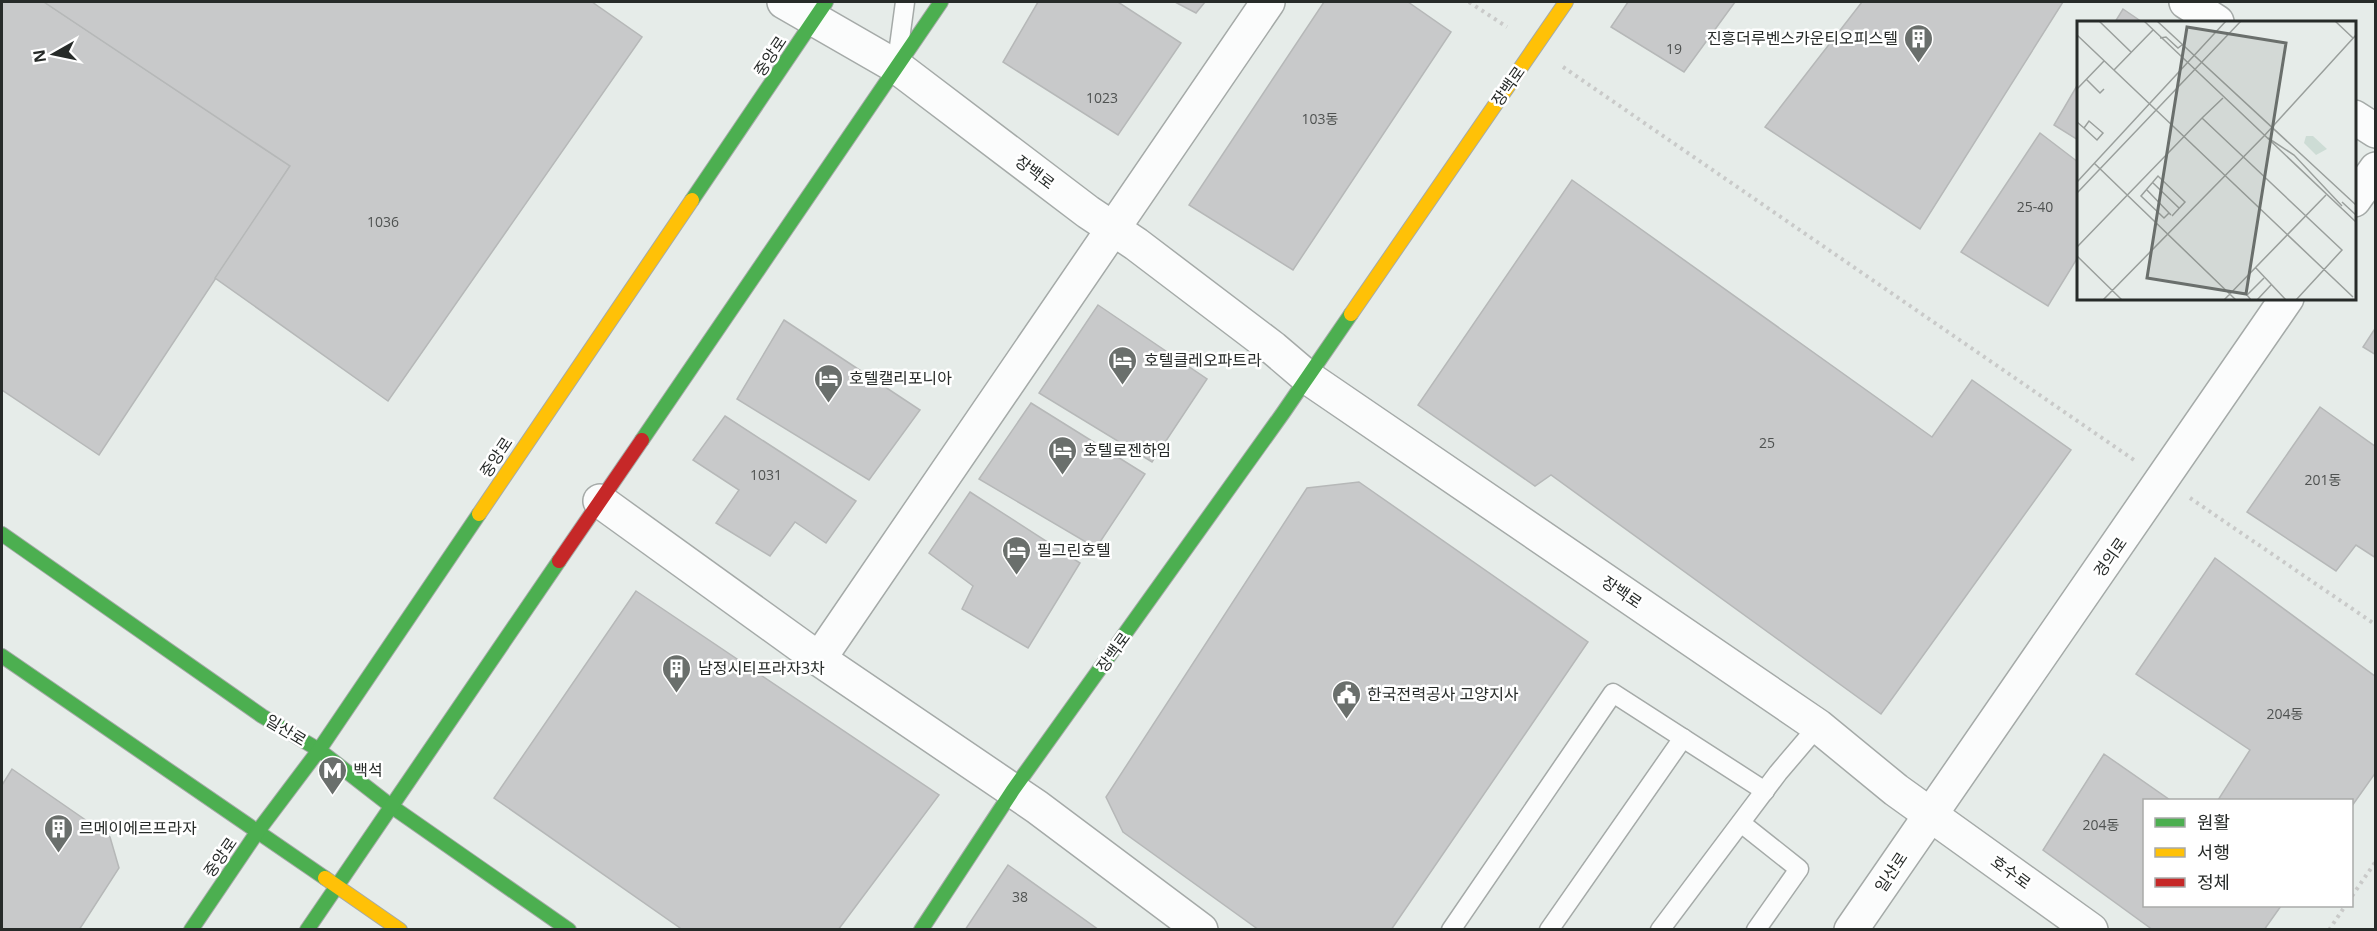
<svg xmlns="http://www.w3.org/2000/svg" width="2377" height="931" font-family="'Open Sans','Noto Sans KR',sans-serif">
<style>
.building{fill:#c8c9ca;stroke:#b6b8b8;stroke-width:1.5}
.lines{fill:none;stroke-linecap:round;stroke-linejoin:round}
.lane-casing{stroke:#a5aaa8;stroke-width:21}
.street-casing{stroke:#a5aaa8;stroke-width:36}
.fast-casing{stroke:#a5aaa8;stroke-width:16}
.slow-casing{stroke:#a5aaa8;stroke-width:16}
.jam-casing{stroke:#a5aaa8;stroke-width:16}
.path{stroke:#c9cac9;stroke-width:4;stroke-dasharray:3 4.5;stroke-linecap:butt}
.lane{stroke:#fbfcfc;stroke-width:18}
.street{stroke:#fbfcfc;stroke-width:33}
.fast{stroke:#4caf50;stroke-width:14}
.slow{stroke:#ffc107;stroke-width:14}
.jam{stroke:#c62828;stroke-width:14}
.labels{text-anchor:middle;stroke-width:5;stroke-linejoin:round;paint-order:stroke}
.number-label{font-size:14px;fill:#4f5251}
.poi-label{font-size:16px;fill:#272b29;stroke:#fff;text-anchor:start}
.street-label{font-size:16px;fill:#272b29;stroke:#fff}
.inset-road{fill:none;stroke:#9a9f9c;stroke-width:1.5}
.view{fill:#6a6f6c;fill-opacity:0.15;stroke:#6a6f6c;stroke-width:3}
.inset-edge{fill:none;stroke:#272b29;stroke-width:3}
</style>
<rect width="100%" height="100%" fill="#e6ece9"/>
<!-- building -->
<g class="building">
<polygon points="2,2 44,2 290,166 99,455 2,390"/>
<polygon points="44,2 592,2 642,37 388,401 215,278 290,166"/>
<polygon points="1038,2 1118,2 1181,43 1118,135 1003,62"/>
<polygon points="1175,2 1205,2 1196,13"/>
<polygon points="1324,2 1408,2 1451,32 1293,270 1189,205"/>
<polygon points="1628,2 1735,2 1684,72 1611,27"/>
<polygon points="1862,2 2063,2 1920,229 1765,127"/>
<polygon points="2123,9 2142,22 2115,22"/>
<polygon points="2078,84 2078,140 2054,125"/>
<polygon points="2040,133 2078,162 2078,257 2048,306 1961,252"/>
<polygon points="1572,180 1932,437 1972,380 2071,450 1881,714 1551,475 1535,486 1418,405"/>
<polygon points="1098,305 1207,379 1152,462 1039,393"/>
<polygon points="784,320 920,410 869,480 737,399"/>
<polygon points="2376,327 2376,355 2363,347"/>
<polygon points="1031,403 1145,474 1096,548 979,479"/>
<polygon points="2320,407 2376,447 2376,558 2356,545 2336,571 2247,512"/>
<polygon points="725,416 856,501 826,543 795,522 770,556 716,523 739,490 693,460"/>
<polygon points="1359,482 1588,642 1391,930 1259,930 1123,832 1106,797 1307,488"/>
<polygon points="970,492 1080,563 1028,648 962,609 973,586 929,553"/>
<polygon points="2215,558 2376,677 2376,772 2352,806 2352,800 2218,800 2250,750 2136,674"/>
<polygon points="636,591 939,795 838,930 683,930 494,798"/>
<polygon points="2104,754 2170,800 2144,800 2144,906 2281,906 2264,930 2153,930 2043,850"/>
<polygon points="12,769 110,837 119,868 79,930 2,930 2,785"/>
<polygon points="1008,865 1099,930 965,930"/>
</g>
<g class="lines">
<defs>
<g id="lane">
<polyline points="898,54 905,2"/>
<polyline points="1741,823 1799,869 1756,930"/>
<polyline points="1451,930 1613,693 1765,791"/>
<polyline points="1549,930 1683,738"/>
<polyline points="1660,930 1778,773 1818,726"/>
</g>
<g id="street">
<polyline points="784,2 897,67 1088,212 1136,244 1273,348 1307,377 1818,726 1896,790 2091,930"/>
<polyline points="2186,2 2217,22"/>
<polyline points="2354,117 2376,131"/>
<polyline points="2354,200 2376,169"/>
<polyline points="600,501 819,659"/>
<polyline points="1201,930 1037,807 819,659 1268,2"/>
<polyline points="1851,930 2287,298"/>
</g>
<g id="fast">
<polyline points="692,200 826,2"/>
<polyline points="642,440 941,2"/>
<polyline points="2,534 262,716 319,750 391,806 569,930"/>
<polyline points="2,656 325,878"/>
<polyline points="191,930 258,831 319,750 479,514"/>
<polyline points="307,930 559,561"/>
<polyline points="921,930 1013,790 1283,413 1351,314"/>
</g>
<g id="slow">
<polyline points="1351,314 1566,2"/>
<polyline points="479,514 692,200"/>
<polyline points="325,878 400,930"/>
</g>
<polyline id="jam" points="559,561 642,440"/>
</defs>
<!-- lane casing -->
<use href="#lane" class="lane-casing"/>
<!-- street casing -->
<use href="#street" class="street-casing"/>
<!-- fast casing -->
<use href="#fast" class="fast-casing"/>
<!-- slow casing -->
<use href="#slow" class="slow-casing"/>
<!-- jam casing -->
<use href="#jam" class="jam-casing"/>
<!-- path -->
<g class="path">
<polyline points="1469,2 1507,27"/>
<polyline points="1563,67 2134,460"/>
<polyline points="2190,498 2376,625"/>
<polyline points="2352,896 2376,861"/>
<polyline points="2329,930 2345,906"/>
</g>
<!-- lane -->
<use href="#lane" class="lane"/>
<!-- street -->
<use href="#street" class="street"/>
<!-- fast -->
<use href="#fast" class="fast"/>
<!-- slow -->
<use href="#slow" class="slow"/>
<!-- jam -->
<use href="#jam" class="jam"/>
</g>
<!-- icons -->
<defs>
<symbol id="building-pin" viewBox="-11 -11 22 30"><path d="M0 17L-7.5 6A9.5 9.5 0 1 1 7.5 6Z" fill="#6a6f6c" stroke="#fff"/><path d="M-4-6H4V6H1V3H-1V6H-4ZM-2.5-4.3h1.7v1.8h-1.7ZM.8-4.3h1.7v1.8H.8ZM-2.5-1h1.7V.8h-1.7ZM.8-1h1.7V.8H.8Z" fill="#fff"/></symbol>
<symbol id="hotel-pin" viewBox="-11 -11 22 30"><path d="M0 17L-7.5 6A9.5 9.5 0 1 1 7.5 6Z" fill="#6a6f6c" stroke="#fff"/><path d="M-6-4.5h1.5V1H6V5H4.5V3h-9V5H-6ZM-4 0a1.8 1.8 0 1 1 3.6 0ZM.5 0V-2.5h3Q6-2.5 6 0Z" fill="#fff"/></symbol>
<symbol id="civic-pin" viewBox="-11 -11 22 30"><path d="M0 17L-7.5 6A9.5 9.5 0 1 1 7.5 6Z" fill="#6a6f6c" stroke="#fff"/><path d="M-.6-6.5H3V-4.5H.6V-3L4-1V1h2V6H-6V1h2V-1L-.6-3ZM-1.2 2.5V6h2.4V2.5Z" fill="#fff"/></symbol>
<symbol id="metro-pin" viewBox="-11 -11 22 30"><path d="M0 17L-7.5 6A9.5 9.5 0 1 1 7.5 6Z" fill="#6a6f6c" stroke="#fff"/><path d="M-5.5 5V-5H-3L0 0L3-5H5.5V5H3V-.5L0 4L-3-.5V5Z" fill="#fff"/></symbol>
</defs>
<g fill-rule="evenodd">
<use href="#building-pin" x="1902" y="22" width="33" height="45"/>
<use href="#hotel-pin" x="1106" y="344" width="33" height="45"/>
<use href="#hotel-pin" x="812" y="362" width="33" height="45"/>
<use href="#hotel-pin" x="1046" y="434" width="33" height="45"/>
<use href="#hotel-pin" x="1000" y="534" width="33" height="45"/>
<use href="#building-pin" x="660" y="652" width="33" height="45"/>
<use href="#civic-pin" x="1330" y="678" width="33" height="45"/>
<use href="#metro-pin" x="316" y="754" width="33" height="45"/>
<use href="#building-pin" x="42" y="812" width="33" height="45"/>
</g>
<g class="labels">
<!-- number labels -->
<g class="number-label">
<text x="1674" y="54">19</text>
<text x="1102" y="103">1023</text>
<text x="1320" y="124">103동</text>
<text x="2035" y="212">25-40</text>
<text x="383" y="227">1036</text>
<text x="1767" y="448">25</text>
<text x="766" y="480">1031</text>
<text x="2323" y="485">201동</text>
<text x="2285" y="719">204동</text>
<text x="2101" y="830">204동</text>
<text x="1020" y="902">38</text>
</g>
<!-- poi labels -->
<g class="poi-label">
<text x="1898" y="44" text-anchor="end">진흥더루벤스카운티오피스텔</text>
<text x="1144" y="366">호텔클레오파트라</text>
<text x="849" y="384">호텔캘리포니아</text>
<text x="1083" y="456">호텔로젠하임</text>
<text x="1037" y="556">필그린호텔</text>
<text x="698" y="674">남정시티프라자3차</text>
<text x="1367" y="700">한국전력공사 고양지사</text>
<text x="353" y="776">백석</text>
<text x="79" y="834">르메이에르프라자</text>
</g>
<!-- street labels -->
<g class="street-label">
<text transform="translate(770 56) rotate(-56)" y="6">중앙로</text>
<text transform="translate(1508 86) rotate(-55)" y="6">장백로</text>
<text transform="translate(1035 172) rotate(37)" y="6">장백로</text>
<text transform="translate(496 457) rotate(-56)" y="6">중앙로</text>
<text transform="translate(2110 557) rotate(-55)" y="6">경의로</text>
<text transform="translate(1622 592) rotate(34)" y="6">장백로</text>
<text transform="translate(1113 652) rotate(-54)" y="6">장백로</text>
<text transform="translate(286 730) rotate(31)" y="6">일산로</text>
<text transform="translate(220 857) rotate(-55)" y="6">중앙로</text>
<text transform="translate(1891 872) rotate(-56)" y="6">일산로</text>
<text transform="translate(2011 872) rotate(36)" y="6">호수로</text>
</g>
</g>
<!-- overview -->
<g transform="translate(2077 21)">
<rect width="279" height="279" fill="#e6ece9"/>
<path d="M229 115H236L250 128 239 134 227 122Z" fill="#cddcd5"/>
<path class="inset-road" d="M22 0 54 31M67 0 279 201M80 0 279 184M258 0 276 17M0 14 276 276M83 17 89 16 101 27 105 24M37 49 76 9M9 58 23 72 27 68M0 68 27 40M125 97 146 77M0 101 7 107 20 119 26 112 12 100 7 107M191 117 217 134 265 185M17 142 159 279M0 161 149 0M75 161 102 187M69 168 94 194M0 172 164 0M265 181 279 194M92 192 87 197 64 175 81 155 108 181 95 195M0 226 125 97 265 229 219 279M0 235 45 279M178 246 209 279M26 279 187 115 279 14M147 279 249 174M174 279 170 274 187 257M180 279 194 264"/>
<path class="view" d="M110 6 209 22 169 273 70 257Z"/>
<rect width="279" height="279" class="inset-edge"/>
</g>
<!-- border -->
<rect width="2377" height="931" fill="none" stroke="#272b29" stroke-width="6"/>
<!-- legend -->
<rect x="2143" y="799" width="210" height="108" fill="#ffffff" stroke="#a9aaa9" stroke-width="1.5"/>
<rect x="2155" y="818" width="30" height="9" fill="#4caf50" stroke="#a9aaa9" stroke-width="1.5"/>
<text x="2197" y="829" font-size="18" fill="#272b29">원활</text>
<rect x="2155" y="848" width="30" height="9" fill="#ffc107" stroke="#a9aaa9" stroke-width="1.5"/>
<text x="2197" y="859" font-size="18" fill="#272b29">서행</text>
<rect x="2155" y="878" width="30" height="9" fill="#c62828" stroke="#a9aaa9" stroke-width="1.5"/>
<text x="2197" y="889" font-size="18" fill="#272b29">정체</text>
<!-- north arrow -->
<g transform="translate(54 54) rotate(261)" stroke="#ffffff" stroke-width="4.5" paint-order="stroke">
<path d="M0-4.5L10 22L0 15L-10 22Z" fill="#272b29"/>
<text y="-9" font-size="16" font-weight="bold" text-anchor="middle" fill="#272b29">N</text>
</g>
</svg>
